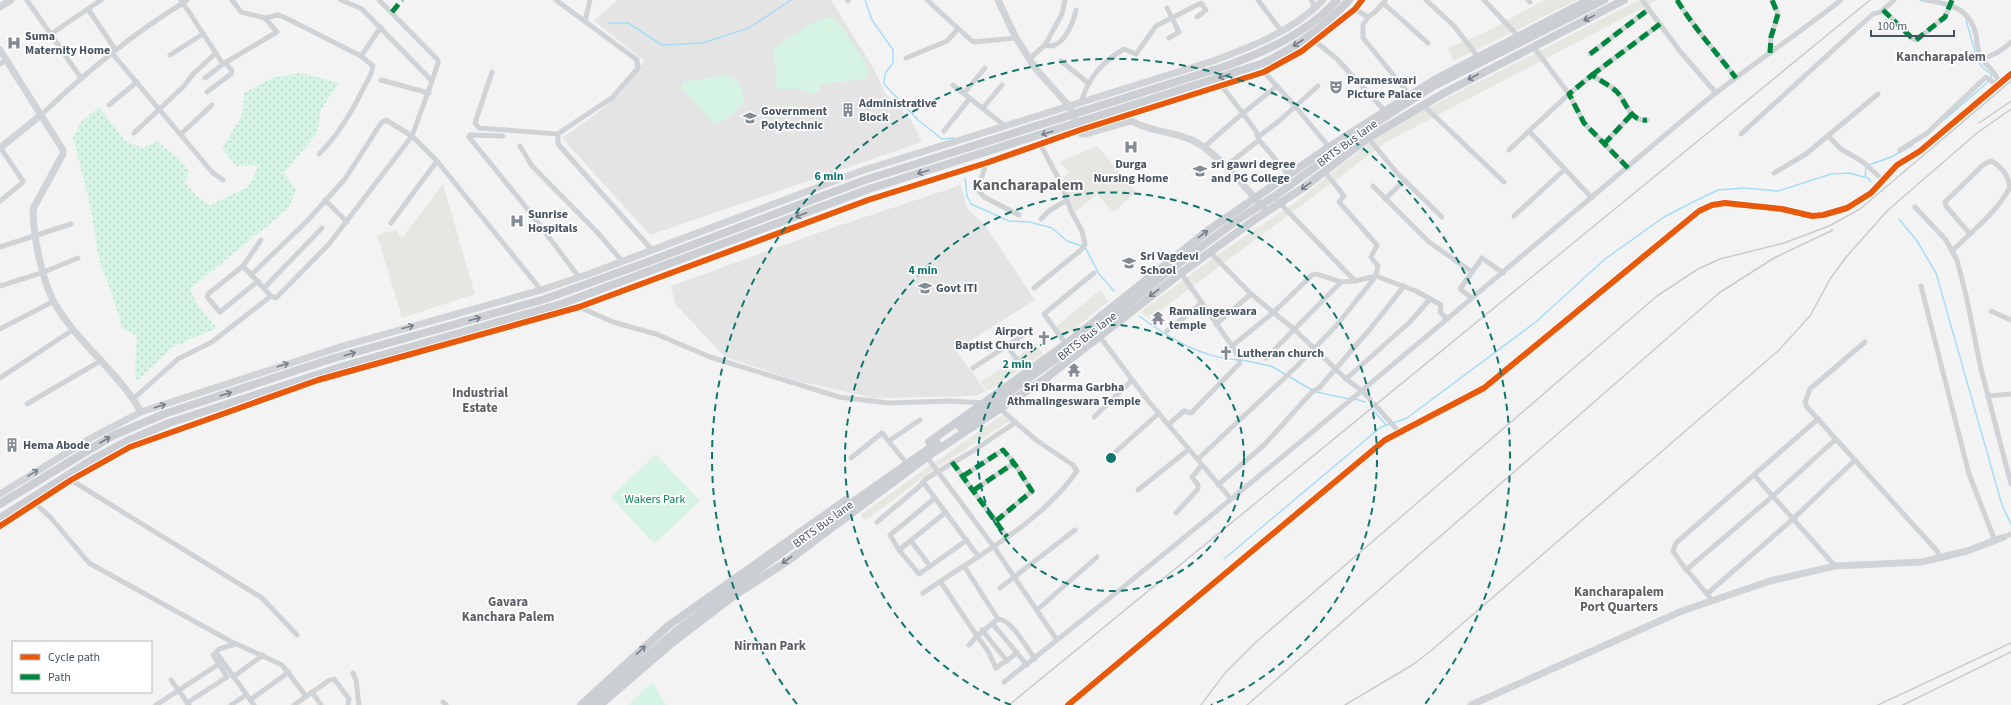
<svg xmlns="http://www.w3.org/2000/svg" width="2011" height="705" font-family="'Source Sans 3',sans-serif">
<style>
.commercial{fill:#e7e7e1}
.education{fill:#e4e4e5}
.grass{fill:url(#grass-dots)}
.green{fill:#d5f4e4}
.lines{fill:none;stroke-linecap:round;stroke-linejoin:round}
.stream{stroke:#a7ddf4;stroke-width:1.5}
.street-tunnel{stroke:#d1d3d6;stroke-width:5;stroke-dasharray:5 2.5;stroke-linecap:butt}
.street{stroke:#d0d3d6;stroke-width:5}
.secondary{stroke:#d1d4d7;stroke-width:7}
.primary{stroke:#cbced3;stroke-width:8}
.rail{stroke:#c9cbce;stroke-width:1.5}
.quiet{stroke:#00873e;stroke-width:5;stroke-dasharray:10 5;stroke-linecap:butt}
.cycleway-casing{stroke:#fff;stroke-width:8}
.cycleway{stroke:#e8590c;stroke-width:6}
.oneway{stroke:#757e89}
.oneway2{stroke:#77808a}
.ring{fill:none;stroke:#0f766e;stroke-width:2;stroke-dasharray:7 5}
.labels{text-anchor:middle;stroke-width:3.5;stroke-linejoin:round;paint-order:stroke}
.poi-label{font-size:12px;font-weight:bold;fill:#475361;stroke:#fff;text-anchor:start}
.street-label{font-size:12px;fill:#475361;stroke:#fff}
.park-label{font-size:12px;fill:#0e8654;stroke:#fff}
.neighbourhood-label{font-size:13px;font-weight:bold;fill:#5d6167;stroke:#fff}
.district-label{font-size:16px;font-weight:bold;fill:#5d6167;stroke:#fff}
.centre{fill:#0f766e;stroke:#fff;stroke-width:2}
.ring-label{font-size:12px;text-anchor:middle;font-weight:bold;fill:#0f766e;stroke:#fff;stroke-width:3.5;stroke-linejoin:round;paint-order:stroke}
</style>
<defs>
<pattern id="grass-dots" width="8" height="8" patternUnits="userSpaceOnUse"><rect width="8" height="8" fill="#d5f4e4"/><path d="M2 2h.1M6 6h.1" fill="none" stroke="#b8d3c6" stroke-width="1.8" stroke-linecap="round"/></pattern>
</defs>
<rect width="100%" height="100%" fill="#f3f3f3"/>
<!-- commercial -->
<g class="commercial">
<polygon points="1544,0 1578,0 1453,61 1448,48 1488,31"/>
<polygon points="1639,0 1658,0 1388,141 1149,319 1141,311 1217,255 1297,201 1372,141 1406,119"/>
<polygon points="1097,146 1136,192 1113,212 1097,194 1074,213 1063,178 1069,172 1060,162"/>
<polygon points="443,184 475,294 402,318 377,235 396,230 402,238"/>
<polygon points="1100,290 1109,301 1063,338 1055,328"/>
<polygon points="1035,344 1043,354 988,391 981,382"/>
<polygon points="1002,415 1010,421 934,469 865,521 860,515"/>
</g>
<!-- education -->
<g class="education">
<polygon points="617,0 831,0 874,69 885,93 911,120 922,142 650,235 562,138 592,117 622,92 644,61 594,21"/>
<polygon points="961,185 967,209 985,225 1035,300 955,350 986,391 975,396 873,398 798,381 725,357 675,304 671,286 820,232"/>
</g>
<!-- grass -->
<polygon class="grass" points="301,73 339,83 321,109 317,133 284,173 296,190 288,209 190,289 198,306 217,328 173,347 136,382 135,366 137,336 122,328 113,296 100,263 90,205 73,137 81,122 99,107 125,141 143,148 157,141 180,160 190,172 184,182 198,197 210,205 248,187 259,165 236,166 222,148 242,116 244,93 274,77"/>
<!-- green -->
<g class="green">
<polygon points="832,17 842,27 868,67 868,75 865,79 819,84 820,91 813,94 806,92 805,89 775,89 775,61 773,49 811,23"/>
<path d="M722 75C740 78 741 86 744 102L730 116 715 125 681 87 683 82Z"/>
<polygon points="656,454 700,501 654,544 611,497"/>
<polygon points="652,682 666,705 628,705"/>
</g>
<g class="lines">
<!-- stream -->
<g class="stream">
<polyline points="865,0 872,20 893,50 893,63 885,74 884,84 918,120 942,139 954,138"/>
<polyline points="1920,0 1926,2"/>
<polyline points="1966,20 1976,55 1981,66 1992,75 1991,78"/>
<polyline points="609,23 628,23 662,45 702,43 749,28 791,0"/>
<polyline points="1944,120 1989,81"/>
<polyline points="1869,165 1891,157 1913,145"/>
<polyline points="1865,177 1866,167"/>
<polyline points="965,178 967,196 971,204 1009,221 1030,222 1052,228 1067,241 1082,246"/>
<polyline points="1899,219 1917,241 1936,273 2002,505 2011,524"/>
<polyline points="1085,247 1099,274 1114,291"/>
<path d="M1139 316C1168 337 1201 358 1238 360"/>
<polyline points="1242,360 1271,366 1312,390"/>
<polyline points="1316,392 1349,399"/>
<polyline points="1355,399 1365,402"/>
<polyline points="1373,410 1386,425"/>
<polyline points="1393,423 1407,418 1537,321 1605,259 1664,217 1693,202 1718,190 1744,188 1778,191 1831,174 1849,173 1868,178 1871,182"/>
<polyline points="1224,559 1381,427 1390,424"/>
</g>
<!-- street-tunnel -->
<polyline class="street-tunnel" points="1368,397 1376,406"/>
<!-- street -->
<g class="street">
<polyline points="27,0 81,78"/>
<polyline points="187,0 183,3 223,64"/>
<polyline points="232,0 241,12 265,18 278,15 284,17 361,56 381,27"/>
<polyline points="341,0 362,9 432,81 438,63 438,60 379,0"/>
<polyline points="556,0 637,60 638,68 613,97 562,131 558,134 558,144 652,250"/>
<polyline points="847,0 848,1"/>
<polyline points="927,0 973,42 1016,38"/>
<polyline points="1258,0 1282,32"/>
<polyline points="1311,0 1315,8"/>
<polyline points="1426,0 1454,26 1478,57"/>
<polyline points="1484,0 1518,36"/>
<polyline points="1528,0 1530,2"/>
<polyline points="1642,0 1679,50 1716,93"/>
<path d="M1677 0C1694 28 1716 52 1736 78"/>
<polyline points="1383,3 1428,43"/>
<polyline points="1167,8 1179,32 1169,38"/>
<polyline points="88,9 115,49"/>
<polyline points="1355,9 1368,17 1375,12 1385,1"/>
<polyline points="1883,10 1913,39 1916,40 1945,17 1952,0"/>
<polyline points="1368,17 1363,25 1363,38 1409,94"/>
<polyline points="585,21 590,0"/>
<polyline points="51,34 101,0"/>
<polyline points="1315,41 1337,59 1384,110"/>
<path d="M1045 45C1063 51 1073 23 1076 10"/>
<polyline points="1533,46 1569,94 1529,131 1592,198"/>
<polyline points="111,52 212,172 223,180"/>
<polyline points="1770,53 1771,37 1778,14 1772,0"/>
<polyline points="1590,54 1649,9"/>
<polyline points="170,55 203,34"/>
<polyline points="906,58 947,41 958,29"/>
<polyline points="1029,59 1045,45 1062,14 1065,0"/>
<path d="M1981 59C1993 56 2002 51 2011 42"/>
<polyline points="1061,61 1088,83"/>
<polyline points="0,64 7,60"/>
<polyline points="492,72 475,123 479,128 558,134"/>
<polyline points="1264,72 1295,106 1329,147"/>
<polyline points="1592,75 1660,24"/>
<polyline points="205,78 223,64 277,32 265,18"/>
<polyline points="381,80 429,93"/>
<polyline points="432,81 412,136 437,161 541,290"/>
<polyline points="953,85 1005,126"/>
<polyline points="1222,86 1256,131 1259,140 1289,175"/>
<polyline points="207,92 231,74 232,71 226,63"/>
<polyline points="964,93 985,68"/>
<path d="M1081 102C1089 77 1102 62 1124 49L1136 54 1156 26 1201 3 1206 10 1197 17"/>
<polyline points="109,105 137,82"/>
<polyline points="1423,105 1504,182"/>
<polyline points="983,108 1002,85"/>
<path d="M41 115C85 73 131 35 183 3L181 0"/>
<polyline points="944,131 970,98"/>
<polyline points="134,133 184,86 193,74 216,53"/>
<polyline points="181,134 212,105"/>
<polyline points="1741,134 1853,32 1873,14 1881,12 1894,0"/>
<polyline points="503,136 470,135 469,137 525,206 579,277"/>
<polyline points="1258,137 1279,121 1318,86"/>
<polyline points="1829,137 1841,149 1863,162 1884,181"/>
<polyline points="1368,138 1398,174 1442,217"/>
<polyline points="1604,144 1632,114"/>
<polyline points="520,146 532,166 597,232 622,261"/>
<polyline points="1204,147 1242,114 1277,86"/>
<polyline points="1509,150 1529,131"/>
<path d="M1900 150 1926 134 1986 77 1993 82 1999 84C1997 72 1988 68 1982 59 1977 52 1977 43 1976 35 1970 8 1950 4 1927 0"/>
<path d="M319 154C338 135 351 114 363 89 367 82 372 74 373 66L361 56"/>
<polyline points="986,163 978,190 984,197 1019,215"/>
<polyline points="1225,167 1259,140"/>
<path d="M1628 168 1584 123 1569 94 1592 75C1599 80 1609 85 1616 91 1626 100 1629 122 1647 120"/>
<polyline points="1774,173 1806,154 1878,94"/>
<polyline points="1373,186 1429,242 1472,272"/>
<polyline points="1274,197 1355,281 1376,276 1416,291 1441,305 1440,312 1447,319"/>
<polyline points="1385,199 1405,180"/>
<polyline points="325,200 347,222"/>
<polyline points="0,201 21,184 23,181 0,147"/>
<polyline points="1915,207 1946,240 1957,260 1966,295 1981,369 2011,484"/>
<polyline points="1514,216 1565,169"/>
<polyline points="1041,219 1049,211 1067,200"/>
<polyline points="391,223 437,161"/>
<polyline points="0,247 71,224"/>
<path d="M1952 251C1971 232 1996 213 2009 189 2011 178 2001 166 1991 161L1983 165 1945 202 1946 206 1970 234"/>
<polyline points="1210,252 1251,294 1295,330 1346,379 1361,390 1368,397"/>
<polyline points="243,266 271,296"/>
<polyline points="258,281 220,312 207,297 208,294 243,266 261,240"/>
<polyline points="0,286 44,272 78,258"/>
<polyline points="1921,286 1969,474 1995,541"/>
<polyline points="264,288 322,228"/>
<polyline points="1034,288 1081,250 1085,244 1082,231 1071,211 1061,183 1040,144"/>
<polyline points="1472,298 1460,289 1482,258 1503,273"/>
<polyline points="579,307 613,322 656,334 710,357 839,397 889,403 950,401 984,403"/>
<polyline points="1991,311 2011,320"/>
<polyline points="1216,324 1251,294"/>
<polyline points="0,329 54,301"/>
<polyline points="1167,331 1202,303"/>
<polyline points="1100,337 1149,402 1231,499"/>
<polyline points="1865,342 1810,389 1805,402 1807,407 1937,551 1941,558"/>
<polyline points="1066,344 1044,314 1094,273"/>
<polyline points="1007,346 1026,372"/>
<polyline points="1232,346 1274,312 1312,275 1317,274 1341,282"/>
<polyline points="1266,358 1341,282 1355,281"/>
<polyline points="973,368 1025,334"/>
<polyline points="0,378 74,329"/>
<polyline points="1346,379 1410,322 1430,299"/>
<polyline points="1988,396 2011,394"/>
<polyline points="133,399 178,359 212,342 271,296 276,298 329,244 412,136 386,120 381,123 345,179 307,221 251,275"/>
<polyline points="27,404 102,360"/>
<polyline points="1376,406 1399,432"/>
<polyline points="1094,417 1132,380"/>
<polyline points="1169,424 1184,411 1191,413 1240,363 1238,356 1232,346 1181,273"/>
<polyline points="889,441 920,420"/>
<polyline points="1111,456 1159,413"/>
<polyline points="927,457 994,547 1057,640 1004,682"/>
<polyline points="851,458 882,433 904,460"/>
<polyline points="1198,459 1295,368 1336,326 1376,276 1378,266 1371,257 1377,245 1339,202 1344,196 1325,172"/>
<polyline points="952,462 1007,537"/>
<polyline points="1754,475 1835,566"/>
<polyline points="963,476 1003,450 1014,463 1032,491 996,521"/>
<polyline points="71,480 262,598 297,635"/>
<polyline points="923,482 978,556"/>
<polyline points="1218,485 1265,444 1312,392 1319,388 1371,328 1404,286"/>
<polyline points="974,490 1014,463"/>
<polyline points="1138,490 1188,450"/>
<polyline points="935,498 890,535 899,550 919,574 967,540"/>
<polyline points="35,503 51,518 89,563 230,641 282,665 306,696"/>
<polyline points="1176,513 1198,489 1198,485 1192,477 1202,465"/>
<polyline points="877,522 920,486 927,478 973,451 1016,422"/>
<polyline points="2004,537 2011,534"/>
<polyline points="911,541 930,566"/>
<polyline points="899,550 946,512"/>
<polyline points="964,566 998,619"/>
<polyline points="1686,570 1773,496 1836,439"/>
<path d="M940 581 977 636 998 619C1011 619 1027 648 1035 659"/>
<polyline points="1000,588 1075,530"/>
<path d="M923 593C976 556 1039 525 1077 471L1073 465 1036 440 999 408"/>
<polyline points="1707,594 1793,519 1855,460"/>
<polyline points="1712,600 1681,563 1673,551 1676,543 1818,419"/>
<polyline points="1037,610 1097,557"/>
<polyline points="992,623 1027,665"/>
<polyline points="982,630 1007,661"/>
<path d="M1057 640C1276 466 1488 284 1702 104 1747 67 1796 36 1841 0"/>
<polyline points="236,644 219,649 216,652 254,705"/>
<polyline points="969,645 977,636 988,651 996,668 1017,653"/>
<polyline points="353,673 356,680 359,705"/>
<polyline points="233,677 263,655"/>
<polyline points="171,680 189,705"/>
<polyline points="312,692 321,705"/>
<polyline points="250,700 289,672"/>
<polyline points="443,702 446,705"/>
<polyline points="187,703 227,677 213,655"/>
<polyline points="156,705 219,664"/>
<polyline points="231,705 243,697"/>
<polyline points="294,705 328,681 334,679 349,699 348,705"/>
</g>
<!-- secondary -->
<g class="secondary">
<polyline points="998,0 1016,38 1036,69 1069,106 1081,134 1086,134 1131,121"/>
<polyline points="0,7 11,0"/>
<path d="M0 50 63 150V154L34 207 33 213C34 239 42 280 54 302 77 343 118 371 141 412"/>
<path d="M1127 118C1147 132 1173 131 1194 141 1217 152 1247 190 1265 209"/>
<polyline points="0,148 41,115"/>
<path d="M0 494 91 438 141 412 343 346 541 290 589 274 861 171 1213 61C1253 46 1293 31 1323 0"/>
<polyline points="0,526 71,480 130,447 318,380 579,307 868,200 986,163 1080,130 1264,72 1302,51 1355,9 1362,0"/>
<polyline points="1068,705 1385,440 1484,388 1699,211 1712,205 1725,203 1782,209 1812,216 1823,215 1847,208 1871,193 1897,165 1920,151 2011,74"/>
<polyline points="1471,705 1682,611 1770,581 1835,566 1922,562 1967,551 2004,537"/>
</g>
<!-- primary -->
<g class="primary">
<polyline points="960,427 1076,345 1183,260 1239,219 1278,194 1372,125 1432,87 1604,0"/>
<polyline points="929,442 1066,344 1210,229 1329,147 1434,80 1589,0"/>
<path d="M0 504 112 436 164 414 331 359 545 299 642 264 865 180 1226 66C1266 51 1308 33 1337 0"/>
<path d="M0 518 95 458 127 441 169 423 347 365 561 304 869 189 1261 64C1296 48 1323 28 1349 0"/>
<polyline points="581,705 668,626 846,500"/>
<polyline points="590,705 675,632 792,545 937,443"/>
<polyline points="600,705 672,643 732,597 786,562 927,457 1046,378 1181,273 1257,218 1303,188 1368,138 1444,93 1624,0"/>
</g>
<!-- rail -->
<g class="rail">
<polyline points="1979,123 2011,101"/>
<polyline points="1009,705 1870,0"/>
<polyline points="1201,705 1225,673 1256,642 1657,296 1698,269 1720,259 1784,243 1829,226 1860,209 2011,81"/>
<polyline points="1247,705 1719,293 1774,258 1833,230"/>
<polyline points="1345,705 1414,664 1433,649 1778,351 1810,316 1830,279 1847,256 1888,210 1977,133 2011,109"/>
<polyline points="1878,705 2011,643"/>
<polyline points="1903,705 2011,652"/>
</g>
<!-- quiet -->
<g class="quiet">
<path d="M1677 0C1694 28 1716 52 1736 78"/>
<polyline points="1883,10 1913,39 1916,40 1945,17 1952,0"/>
<polyline points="392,12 402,0"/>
<polyline points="1770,53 1771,37 1778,14 1772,0"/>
<polyline points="1590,54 1649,9"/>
<polyline points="1592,75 1660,24"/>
<polyline points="1604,144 1632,114"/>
<path d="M1628 168 1584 123 1569 94 1592 75C1599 80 1609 85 1616 91 1626 100 1629 122 1647 120"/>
<polyline points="952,462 1007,537"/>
<polyline points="963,476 1003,450 1014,463 1032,491 996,521"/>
<polyline points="974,490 1014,463"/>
</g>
<defs>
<g id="cycleway">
<polyline points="0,526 71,480 130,447 318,380 579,307 868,200 986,163 1080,130 1264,72 1302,51 1355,9 1362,0"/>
<polyline points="1068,705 1385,440 1484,388 1699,211 1712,205 1725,203 1782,209 1812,216 1823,215 1847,208 1871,193 1897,165 1920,151 2011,74"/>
</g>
</defs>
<!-- cycleway casing -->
<use href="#cycleway" class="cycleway-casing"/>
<!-- cycleway -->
<use href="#cycleway" class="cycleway"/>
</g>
<!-- one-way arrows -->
<defs><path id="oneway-shaft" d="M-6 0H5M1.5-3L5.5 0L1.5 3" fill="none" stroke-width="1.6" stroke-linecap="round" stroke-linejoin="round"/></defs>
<g class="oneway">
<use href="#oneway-shaft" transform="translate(1589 18) rotate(154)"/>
<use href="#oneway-shaft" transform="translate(1298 43) rotate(147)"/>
<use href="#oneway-shaft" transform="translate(1224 76) rotate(162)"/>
<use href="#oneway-shaft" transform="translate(1473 77) rotate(152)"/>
<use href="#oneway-shaft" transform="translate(1047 133) rotate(163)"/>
<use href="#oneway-shaft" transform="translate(923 172) rotate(163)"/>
<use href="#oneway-shaft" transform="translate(1306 186) rotate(144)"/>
<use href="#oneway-shaft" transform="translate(801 215) rotate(159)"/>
<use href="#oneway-shaft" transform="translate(1203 234) rotate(-37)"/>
<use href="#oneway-shaft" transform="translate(1154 293) rotate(143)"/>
<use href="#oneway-shaft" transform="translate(475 319) rotate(-15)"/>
<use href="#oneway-shaft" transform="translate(350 354) rotate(-17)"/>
<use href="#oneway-shaft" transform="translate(226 394) rotate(-18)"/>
<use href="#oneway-shaft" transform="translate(105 440) rotate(-30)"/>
<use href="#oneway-shaft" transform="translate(787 560) rotate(144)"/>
<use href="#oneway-shaft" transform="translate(641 650) rotate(-44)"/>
</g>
<g class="oneway2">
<use href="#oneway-shaft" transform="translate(408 327) rotate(-15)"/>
<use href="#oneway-shaft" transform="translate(283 365) rotate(-18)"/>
<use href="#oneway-shaft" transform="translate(160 406) rotate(-18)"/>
<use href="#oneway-shaft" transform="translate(33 473) rotate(-32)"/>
</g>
<!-- distance rings -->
<g class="ring">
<circle cx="1111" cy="458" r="133"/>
<path d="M1011 705A266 266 0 1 1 1211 705"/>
<path d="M797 704A399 399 0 1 1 1425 704"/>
</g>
<!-- icons -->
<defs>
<symbol id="hospital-bare" viewBox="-9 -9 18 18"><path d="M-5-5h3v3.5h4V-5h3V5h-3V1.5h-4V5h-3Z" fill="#838b94" stroke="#fff" stroke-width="2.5" paint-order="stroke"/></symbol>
<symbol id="theatre-bare" viewBox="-9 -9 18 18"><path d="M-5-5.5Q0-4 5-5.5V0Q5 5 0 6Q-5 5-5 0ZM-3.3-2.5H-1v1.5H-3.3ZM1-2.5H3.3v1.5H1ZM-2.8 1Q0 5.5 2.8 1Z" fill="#838b94" stroke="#fff" stroke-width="2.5" paint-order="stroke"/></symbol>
<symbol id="building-bare" viewBox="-9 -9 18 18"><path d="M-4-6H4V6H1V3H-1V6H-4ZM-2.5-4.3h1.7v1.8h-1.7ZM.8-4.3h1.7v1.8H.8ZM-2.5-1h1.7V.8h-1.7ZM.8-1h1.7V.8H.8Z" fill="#838b94" stroke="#fff" stroke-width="2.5" paint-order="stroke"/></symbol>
<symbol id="university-bare" viewBox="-9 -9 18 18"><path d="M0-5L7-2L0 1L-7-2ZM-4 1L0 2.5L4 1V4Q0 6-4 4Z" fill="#838b94" stroke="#fff" stroke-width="2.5" paint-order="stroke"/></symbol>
<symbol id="school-bare" viewBox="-9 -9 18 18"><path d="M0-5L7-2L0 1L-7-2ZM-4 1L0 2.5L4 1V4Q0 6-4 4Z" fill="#838b94" stroke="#fff" stroke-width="2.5" paint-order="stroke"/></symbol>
<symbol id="temple-bare" viewBox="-9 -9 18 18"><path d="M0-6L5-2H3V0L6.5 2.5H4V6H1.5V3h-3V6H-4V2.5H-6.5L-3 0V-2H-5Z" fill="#838b94" stroke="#fff" stroke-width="2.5" paint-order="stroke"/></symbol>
<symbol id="church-bare" viewBox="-9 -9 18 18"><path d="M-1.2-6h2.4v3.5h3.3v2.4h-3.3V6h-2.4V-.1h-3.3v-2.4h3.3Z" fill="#838b94" stroke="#fff" stroke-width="2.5" paint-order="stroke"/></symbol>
</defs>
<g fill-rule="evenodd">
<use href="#hospital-bare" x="4" y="33" width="20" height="20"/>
<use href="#theatre-bare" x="1326" y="77" width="20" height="20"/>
<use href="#building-bare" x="838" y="100" width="20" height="20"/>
<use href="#university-bare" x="740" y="108" width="20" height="20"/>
<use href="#hospital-bare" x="1121" y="137" width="20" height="20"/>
<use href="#university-bare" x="1190" y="161" width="20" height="20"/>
<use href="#hospital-bare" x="507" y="211" width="20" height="20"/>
<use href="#school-bare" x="1119" y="253" width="20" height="20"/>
<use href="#university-bare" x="915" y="278" width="20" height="20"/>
<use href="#temple-bare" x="1148" y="308" width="20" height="20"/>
<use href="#church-bare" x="1034" y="328" width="20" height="20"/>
<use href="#church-bare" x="1216" y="343" width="20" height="20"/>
<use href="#temple-bare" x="1064" y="360" width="20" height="20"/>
<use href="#building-bare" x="2" y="435" width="20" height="20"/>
</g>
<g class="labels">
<!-- poi labels -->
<g class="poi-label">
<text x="25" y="40">Suma<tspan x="25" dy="14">Maternity Home</tspan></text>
<text x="1347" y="84">Parameswari<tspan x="1347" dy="14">Picture Palace</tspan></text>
<text x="859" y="107">Administrative<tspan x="859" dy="14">Block</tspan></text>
<text x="761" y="115">Government<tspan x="761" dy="14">Polytechnic</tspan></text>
<text x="1131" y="168" text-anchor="middle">Durga<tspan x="1131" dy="14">Nursing Home</tspan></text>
<text x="1211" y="168">sri gawri degree<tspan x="1211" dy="14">and PG College</tspan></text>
<text x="528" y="218">Sunrise<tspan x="528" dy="14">Hospitals</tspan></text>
<text x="1140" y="260">Sri Vagdevi<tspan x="1140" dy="14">School</tspan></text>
<text x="936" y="292">Govt ITI</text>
<text x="1169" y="315">Ramalingeswara<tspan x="1169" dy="14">temple</tspan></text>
<text x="1033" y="335" text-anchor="end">Airport<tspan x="1033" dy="14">Baptist Church</tspan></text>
<text x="1237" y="357">Lutheran church</text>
<text x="1074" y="391" text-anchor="middle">Sri Dharma Garbha<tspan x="1074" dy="14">Athmalingeswara Temple</tspan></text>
<text x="23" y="449">Hema Abode</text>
</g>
<!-- street labels -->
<g class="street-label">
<text transform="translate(1347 143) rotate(-36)" y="4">BRTS Bus lane</text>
<text transform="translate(1087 336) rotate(-38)" y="4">BRTS Bus lane</text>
<text transform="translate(823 524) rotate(-36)" y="4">BRTS Bus lane</text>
</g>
<!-- park labels -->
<g class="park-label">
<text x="655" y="503">Wakers Park</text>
</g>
<!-- neighbourhood labels -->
<g class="neighbourhood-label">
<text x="1941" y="61">Kancharapalem</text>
<text x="480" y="397">Industrial<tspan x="480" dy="15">Estate</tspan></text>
<text x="1619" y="596">Kancharapalem<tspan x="1619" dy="15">Port Quarters</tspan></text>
<text x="508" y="606">Gavara<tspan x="508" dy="15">Kanchara Palem</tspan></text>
<text x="770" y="650">Nirman Park</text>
</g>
<!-- district labels -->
<g class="district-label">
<text x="1028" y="190">Kancharapalem</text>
</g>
</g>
<circle cx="1111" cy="458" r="6" class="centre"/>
<g class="ring-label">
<text x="829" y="180">6 min</text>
<text x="923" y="274">4 min</text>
<text x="1017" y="368">2 min</text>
</g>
<!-- legend -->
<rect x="12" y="641" width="140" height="52" fill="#ffffff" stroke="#b5bac0"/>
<rect x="20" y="654" width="20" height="6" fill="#e8590c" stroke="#b5bac0"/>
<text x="48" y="661" font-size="12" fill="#475361">Cycle path</text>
<rect x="20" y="674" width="20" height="6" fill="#00873e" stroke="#b5bac0"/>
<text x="48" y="681" font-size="12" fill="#475361">Path</text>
<!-- scale -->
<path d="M1871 30v6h83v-6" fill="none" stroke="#475361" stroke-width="2"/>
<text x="1877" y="30" font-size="12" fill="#475361" stroke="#ffffff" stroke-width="3" paint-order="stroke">100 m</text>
</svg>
